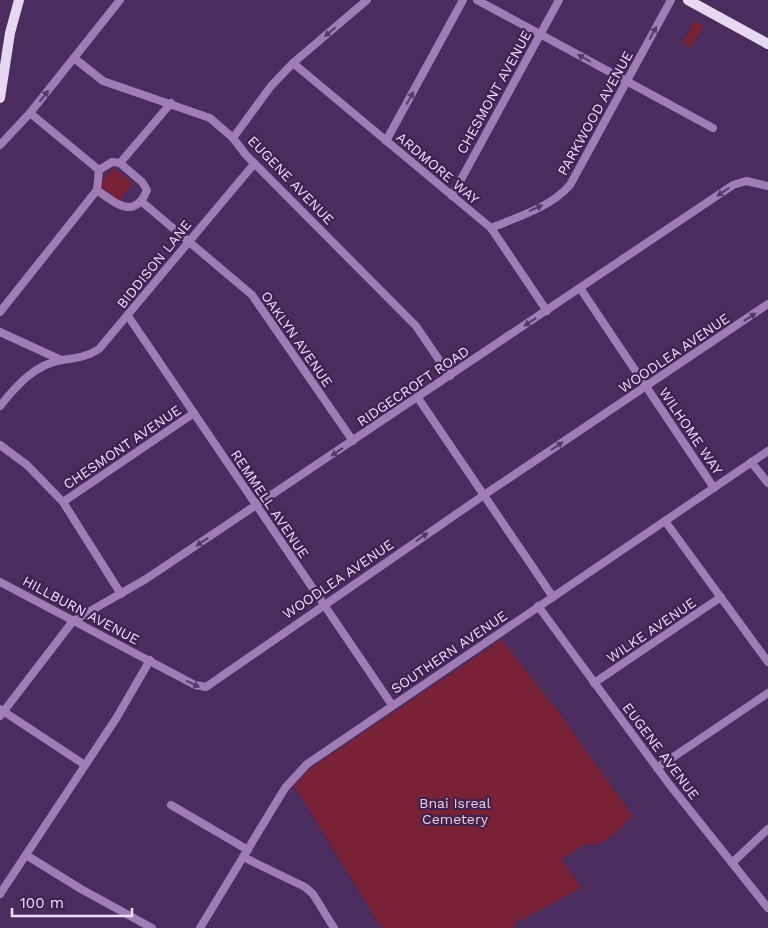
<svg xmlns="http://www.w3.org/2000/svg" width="768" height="928" font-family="'Work Sans',sans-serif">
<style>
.green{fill:#792236}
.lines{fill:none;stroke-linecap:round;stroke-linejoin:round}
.minor{stroke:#a07db7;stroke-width:8}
.major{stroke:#e6d8f0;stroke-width:10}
.oneway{fill:#58396b}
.labels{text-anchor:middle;stroke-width:4.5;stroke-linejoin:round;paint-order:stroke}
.street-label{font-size:14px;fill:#efdefc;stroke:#402252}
.park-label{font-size:14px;fill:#edcdd1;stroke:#402252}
</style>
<rect width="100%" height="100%" fill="#4b2c5e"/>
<!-- green -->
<g class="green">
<polygon points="695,21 704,26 691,48 683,43"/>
<polygon points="113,168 133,183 120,201 100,186"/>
<polygon points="502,640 561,715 633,816 615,834 598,845 585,844 562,860 582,888 516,923 515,928 384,928 378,922 295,786 309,770 322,761"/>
</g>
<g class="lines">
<!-- minor -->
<g class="minor">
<polyline points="477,0 713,128"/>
<polyline points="74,58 103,81 210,118 233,138 246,155 416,326 450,376"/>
<polyline points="293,63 491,228 547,311"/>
<polyline points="30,113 99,170"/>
<polyline points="233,138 271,86 293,63 367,0"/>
<polyline points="386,141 463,0"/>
<polyline points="0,145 30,113 120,0"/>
<polyline points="120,163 171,103"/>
<path d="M97 190C116 204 135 220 147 190L142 182 120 163"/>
<polyline points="452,196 559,0"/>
<polyline points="142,202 252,295 353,441"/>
<path d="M491 228C518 217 551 207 570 185L671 0"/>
<polyline points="580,288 714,488"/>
<polyline points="0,312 97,190 99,170 112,162 120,163"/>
<polyline points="128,316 392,705"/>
<polyline points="0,332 61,360"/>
<polyline points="418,398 553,597"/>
<path d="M0 406C16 386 35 364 62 360 76 358 87 357 99 349L254 164"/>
<polyline points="0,445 27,465 63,502 121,594"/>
<polyline points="751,462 768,483"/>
<polyline points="63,502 194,413"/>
<polyline points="665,521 768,662"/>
<polyline points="0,582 195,685 206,687 484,495 768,304"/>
<polyline points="538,606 669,784 768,908"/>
<polyline points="594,683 721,597"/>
<polyline points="0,709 85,765"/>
<polyline points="0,716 73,621 146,579 733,185 746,181 768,186"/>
<polyline points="657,768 768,693"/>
<polyline points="171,805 248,850"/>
<polyline points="26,855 81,889 152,928"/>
<polyline points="243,857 305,887 313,894 334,928"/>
<polyline points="732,863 768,829"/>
<polyline points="0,894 117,717 150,660"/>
<polyline points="200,928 285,788 307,764 768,451"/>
</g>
<!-- major -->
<g class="major">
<polyline points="688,0 768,44"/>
<polyline points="0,98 10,33 19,0"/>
</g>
</g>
<!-- one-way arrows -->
<defs><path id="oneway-solid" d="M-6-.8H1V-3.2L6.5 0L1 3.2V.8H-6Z" transform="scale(1.25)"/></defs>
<g class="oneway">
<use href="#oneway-solid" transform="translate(330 32) rotate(140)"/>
<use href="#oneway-solid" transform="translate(653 33) rotate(-62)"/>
<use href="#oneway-solid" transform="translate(584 58) rotate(-151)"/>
<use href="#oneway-solid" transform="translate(44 96) rotate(-51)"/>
<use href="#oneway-solid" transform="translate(410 98) rotate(-61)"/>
<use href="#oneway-solid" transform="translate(723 192) rotate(146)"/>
<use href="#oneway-solid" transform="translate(536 208) rotate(-24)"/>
<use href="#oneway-solid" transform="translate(750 317) rotate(-34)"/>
<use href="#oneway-solid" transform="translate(530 322) rotate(146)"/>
<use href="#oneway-solid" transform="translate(557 446) rotate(-34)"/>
<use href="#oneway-solid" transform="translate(337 452) rotate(146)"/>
<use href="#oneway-solid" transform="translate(422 537) rotate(-35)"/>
<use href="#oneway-solid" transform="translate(202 542) rotate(146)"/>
<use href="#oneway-solid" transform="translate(193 684) rotate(26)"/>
</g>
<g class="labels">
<!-- street labels -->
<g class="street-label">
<text transform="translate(494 92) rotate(-61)" y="5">CHESMONT AVENUE</text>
<text transform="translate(595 113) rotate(-61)" y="5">PARKWOOD AVENUE</text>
<text transform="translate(438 168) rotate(40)" y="5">ARDMORE WAY</text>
<text transform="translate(291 180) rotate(46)" y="5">EUGENE AVENUE</text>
<text transform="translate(154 264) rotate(-51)" y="5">BIDDISON LANE</text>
<text transform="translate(297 339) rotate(55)" y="5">OAKLYN AVENUE</text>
<text transform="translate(674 353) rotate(-34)" y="5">WOODLEA AVENUE</text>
<text transform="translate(413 386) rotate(-34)" y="5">RIDGECROFT ROAD</text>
<text transform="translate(691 431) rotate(56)" y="5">WILHOME WAY</text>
<text transform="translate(122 447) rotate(-34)" y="5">CHESMONT AVENUE</text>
<text transform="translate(270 504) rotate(56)" y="5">REMMELL AVENUE</text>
<text transform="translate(338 579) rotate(-34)" y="5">WOODLEA AVENUE</text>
<text transform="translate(81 610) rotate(28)" y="5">HILLBURN AVENUE</text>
<text transform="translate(651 630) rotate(-34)" y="5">WILKE AVENUE</text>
<text transform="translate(449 652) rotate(-34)" y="5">SOUTHERN AVENUE</text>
<text transform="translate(661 751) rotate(53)" y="5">EUGENE AVENUE</text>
</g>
<!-- park labels -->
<g class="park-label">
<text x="455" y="808">Bnai Isreal<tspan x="455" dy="16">Cemetery</tspan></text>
</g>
</g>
<!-- scale -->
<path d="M12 908v8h120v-8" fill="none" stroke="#efdefc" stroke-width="2.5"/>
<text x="20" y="908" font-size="15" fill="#efdefc" stroke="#402252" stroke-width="4" paint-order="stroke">100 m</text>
</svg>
